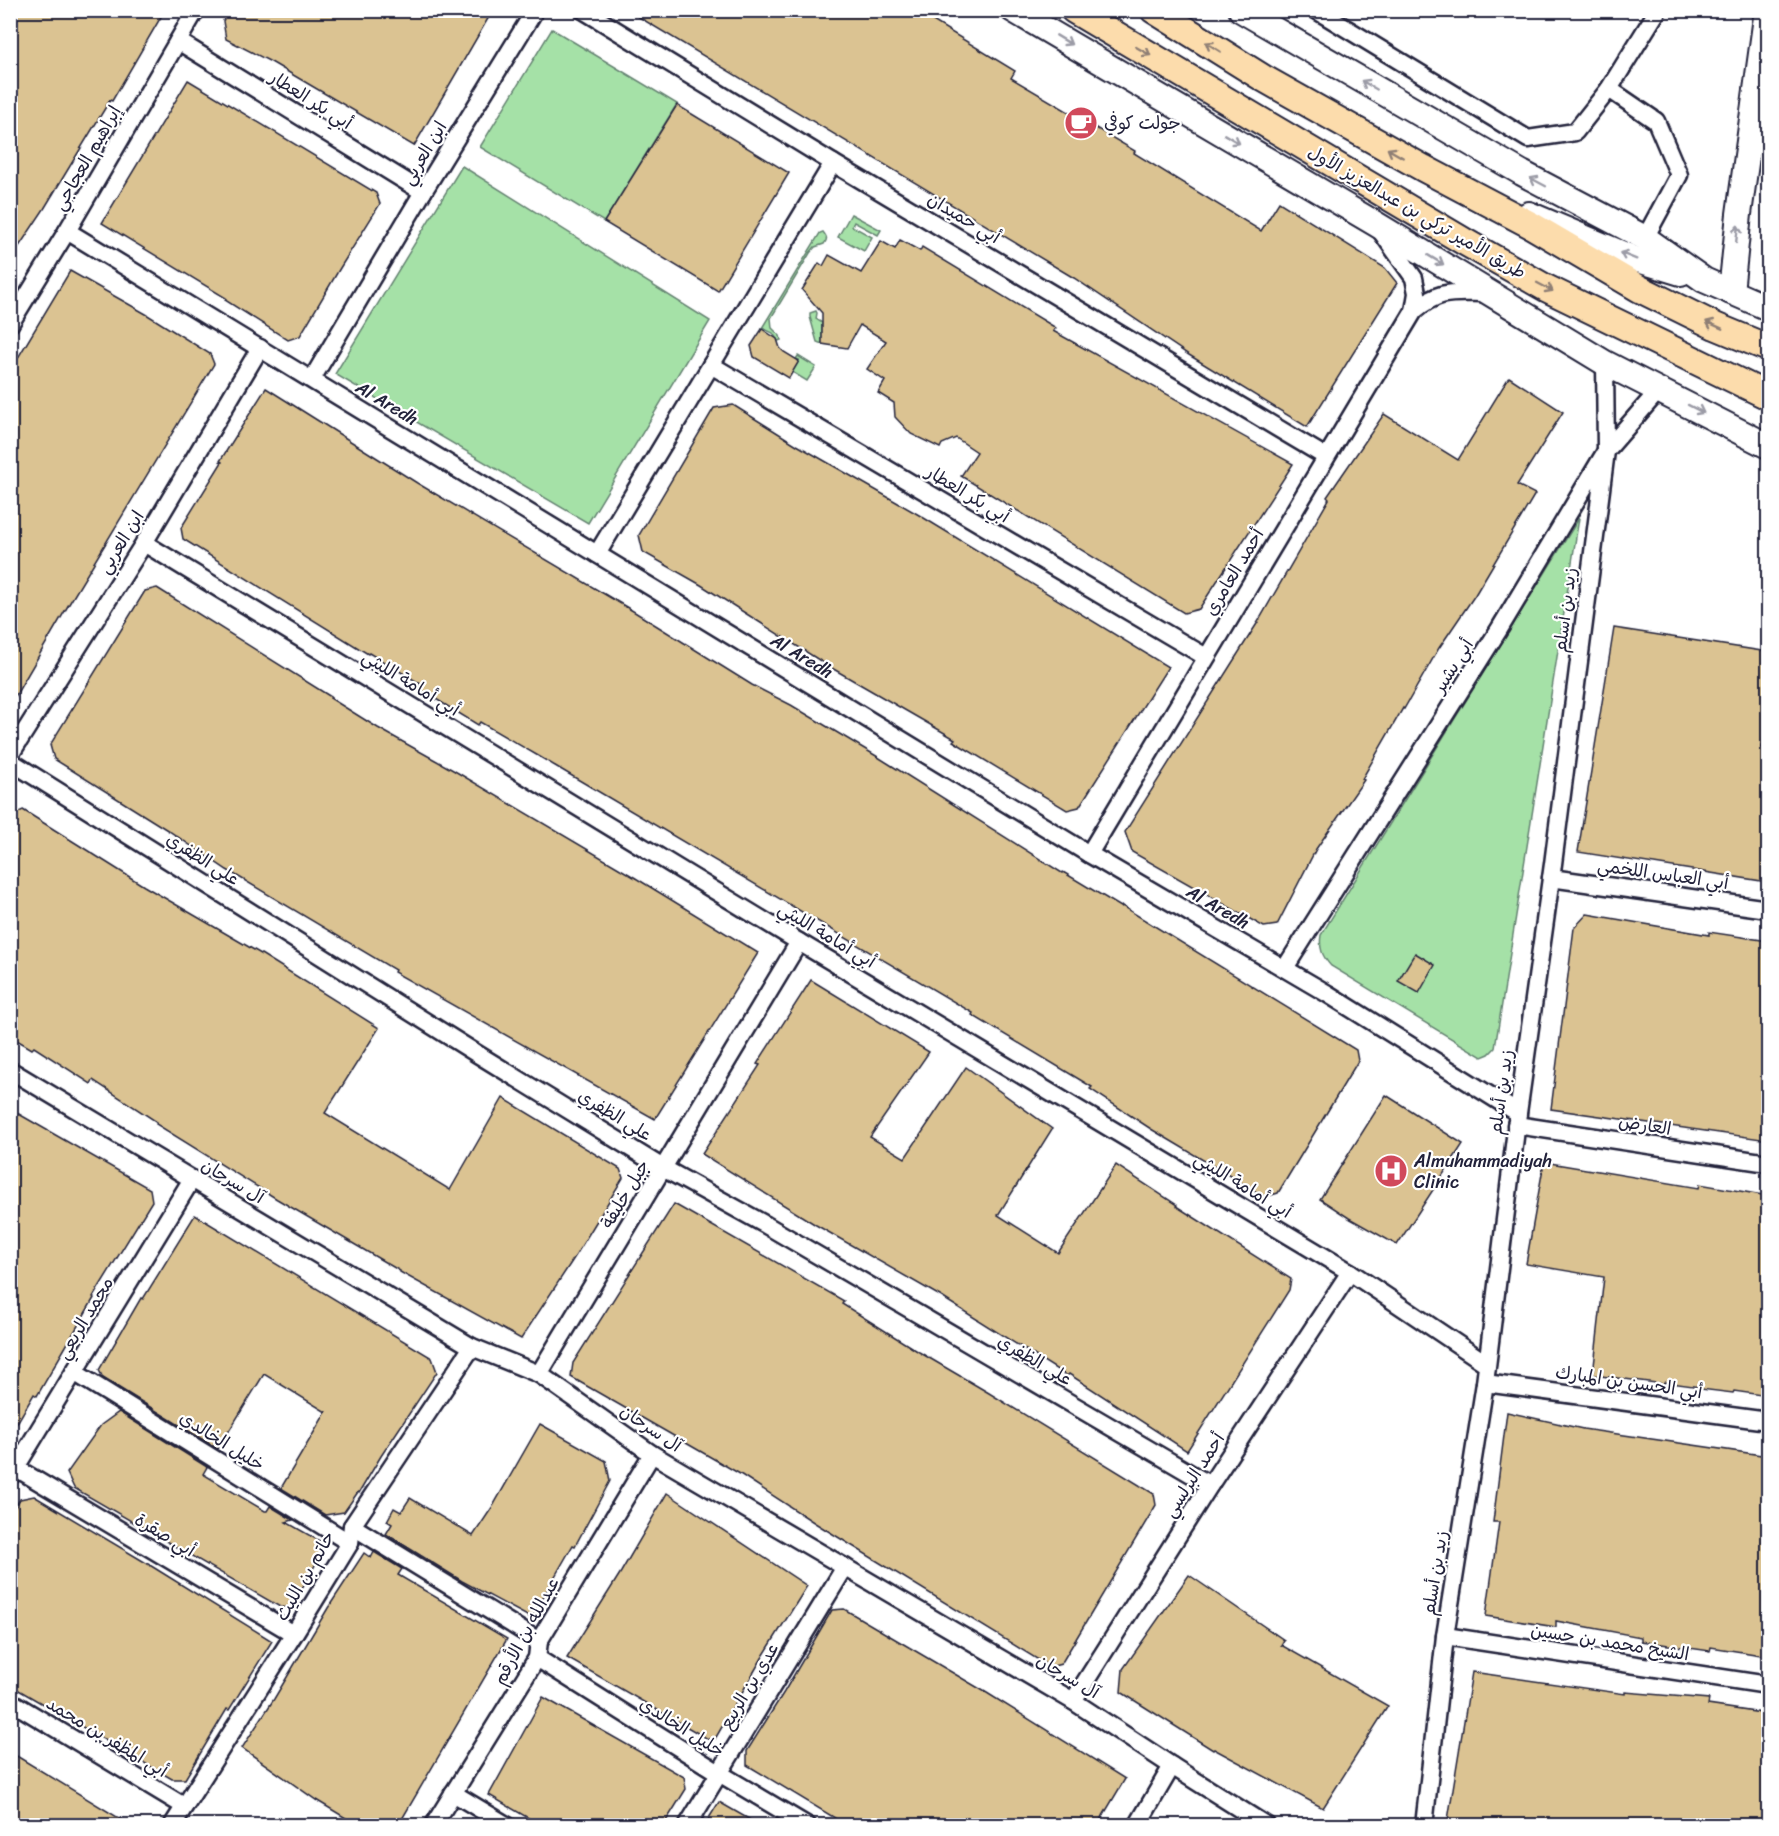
<svg xmlns="http://www.w3.org/2000/svg" width="1779" height="1836" font-family="Sriracha,'Playpen Sans Arabic',sans-serif">
<style>
.green{fill:#a5e1a7;stroke:#648271;stroke-width:1.5}
.building{fill:#dbc392;stroke:#22223b;stroke-width:1.5}
.lines{fill:none;stroke-linecap:round;stroke-linejoin:round}
.street-casing{stroke:#22223b;stroke-width:21}
.secondary-casing{stroke:#22223b;stroke-width:28}
.primary-casing{stroke:#22223b;stroke-width:30}
.street{stroke:#fff;stroke-width:16}
.secondary{stroke:#fff;stroke-width:24}
.primary{stroke:#fcdcac;stroke-width:26}
.oneway{stroke:#9c9ca7}
.oneway2{stroke:#8f7f74}
.labels{text-anchor:middle;stroke-width:4.5;stroke-linejoin:round;paint-order:stroke}
.street-label{font-size:18px;fill:#22223b;stroke:#fff}
.poi-label{font-size:18px;fill:#22223b;stroke:#fff;text-anchor:start}
</style>
<rect width="100%" height="100%" fill="#fff"/>
<filter id="ink" filterUnits="userSpaceOnUse"><feTurbulence type="fractalNoise" baseFrequency=".0167" numOctaves="2"/><feDisplacementMap in="SourceGraphic" scale="12" xChannelSelector="R" yChannelSelector="G"/><feConvolveMatrix kernelMatrix="1 2 1 2 8 2 1 2 1" color-interpolation-filters="sRGB"/></filter>
<g filter="url(#ink)">
<!-- green -->
<g class="green">
<polygon points="552,29 677,104 604,222 480,147"/>
<polygon points="462,166 710,321 588,523 335,374"/>
<polygon points="851,214 881,230 878,235 854,222 852,226 872,237 864,251 838,237"/>
<path d="M823 232C827 237 828 239 824 244L815 247 810 253 771 318 772 328 780 336 781 340 778 341 773 333 762 328 820 233Z"/>
<polygon points="816,311 817,313 816,319 822,323 822,344 817,342 810,317 810,313"/>
<polygon points="798,356 816,367 807,381 792,372 799,360 796,359"/>
<path d="M1579 518 1495 1048 1489 1054 1482 1057 1331 966C1322 956 1319 948 1321 935Z"/>
</g>
<!-- building -->
<g class="building">
<polygon points="10,10 165,10 112,101 110,100 44,209 10,260"/>
<polygon points="229,10 493,10 414,146 271,62 226,39 223,21"/>
<polygon points="627,10 915,10 1015,71 1011,78 1135,151 1134,153 1261,231 1279,202 1385,268 1397,283 1307,427 1189,355 1074,278"/>
<polygon points="188,80 376,193 380,204 340,268 300,336 288,340 225,300 226,298 102,223"/>
<polygon points="677,105 789,173 718,291 604,222"/>
<polygon points="900,240 920,251 922,247 1056,328 1053,331 1293,464 1199,609 1184,613 961,476 977,452 956,438 942,444 940,448 911,434 895,417 894,403 878,393 885,381 867,369 886,341 860,325 847,348 822,344 822,313 802,290 819,263 823,266 829,255 861,273 881,241 895,249"/>
<polygon points="70,271 146,314 210,354 214,364 69,604 10,705 10,371"/>
<polygon points="762,329 777,339 780,348 784,352 799,361 789,378 754,357 751,346"/>
<polygon points="1509,377 1563,412 1517,485 1535,494 1475,595 1439,648 1404,709 1403,708 1362,779 1364,780 1316,849 1277,925 1264,927 1132,852 1125,832 1258,622 1329,499 1327,497 1384,414 1458,460"/>
<polygon points="266,388 417,483 633,611 752,685 791,705 878,757 1062,873 1063,872 1121,907 1122,906 1356,1050 1358,1061 1278,1193 1265,1197 1151,1129 1090,1089 1092,1087 972,1015 973,1013 540,757 480,722 478,725 418,688 421,684 369,653 368,654 183,539 181,528 222,462 220,461"/>
<polygon points="733,405 797,445 919,515 1168,667 1079,807 1067,810 953,741 955,739 830,667 701,585 643,552 639,535 714,408"/>
<polygon points="157,588 331,697 330,698 378,728 453,770 634,877 758,953 655,1119 394,972 395,970 227,870 169,831 54,759 50,745 145,591"/>
<polygon points="1614,628 1768,652 1768,710 1762,748 1768,749 1768,882 1578,852"/>
<polygon points="23,810 144,886 261,954 379,1028 325,1113 450,1190 503,1098 620,1169 623,1178 576,1255 521,1339 400,1272 400,1271 277,1199 156,1124 157,1122 93,1080 91,1084 34,1047 32,1049 10,1036 10,816"/>
<polygon points="1587,914 1709,935 1709,932 1768,941 1768,1140 1551,1109 1574,928"/>
<polygon points="1415,953 1435,965 1419,993 1398,981"/>
<polygon points="811,980 929,1052 870,1137 905,1158 966,1067 1052,1129 998,1215 1058,1253 1116,1165 1177,1205 1176,1206 1291,1279 1289,1290 1187,1451 1069,1374 1067,1376 940,1296 816,1225 702,1154 760,1065 757,1064"/>
<polygon points="1386,1095 1463,1144 1397,1245 1349,1218 1320,1199"/>
<polygon points="10,1109 150,1189 152,1201 93,1297 94,1298 37,1396 34,1394 10,1435"/>
<polygon points="1544,1162 1699,1188 1700,1184 1768,1196 1768,1396 1734,1391 1733,1393 1700,1389 1701,1387 1664,1382 1664,1384 1593,1375 1604,1277 1526,1264"/>
<polygon points="674,1204 844,1301 842,1304 919,1352 989,1393 1154,1494 1156,1505 1061,1664 1050,1667 815,1523 740,1474 571,1377 573,1363"/>
<polygon points="195,1215 432,1358 437,1372 381,1456 359,1493 358,1492 344,1512 325,1515 281,1488 326,1412 264,1374 218,1449 103,1378 99,1370 141,1298 143,1299"/>
<polygon points="119,1412 207,1467 203,1474 265,1511 267,1511 270,1506 293,1520 286,1522 323,1543 324,1549 291,1608 280,1607 74,1488 67,1473 101,1425"/>
<polygon points="1507,1412 1583,1429 1768,1456 1768,1656 1711,1647 1710,1651 1641,1641 1641,1637 1556,1621 1556,1627 1486,1616 1499,1522 1493,1522"/>
<polygon points="540,1424 606,1461 610,1481 575,1546 573,1545 531,1618 462,1581 386,1534 392,1524 387,1521 394,1508 401,1512 410,1498 473,1536 493,1506"/>
<polygon points="667,1493 807,1586 762,1658 715,1739 708,1739 567,1658 621,1572"/>
<polygon points="34,1496 148,1564 272,1641 229,1710 227,1709 185,1779 172,1779 10,1685 10,1515 20,1499"/>
<polygon points="374,1552 402,1569 398,1575 507,1639 398,1826 359,1826 316,1800 242,1748 274,1699 328,1608 364,1553 371,1558"/>
<polygon points="1189,1575 1284,1640 1281,1645 1388,1706 1323,1808 1214,1749 1213,1750 1121,1692 1123,1669"/>
<polygon points="844,1609 987,1693 1125,1779 1097,1826 848,1826 747,1765 747,1751 784,1692 832,1610"/>
<polygon points="1472,1672 1625,1694 1625,1692 1709,1699 1708,1705 1768,1714 1768,1826 1447,1826"/>
<polygon points="543,1697 684,1777 686,1789 663,1826 542,1826 489,1795"/>
<polygon points="10,1752 132,1826 10,1826"/>
<polygon points="719,1802 761,1826 704,1826"/>
</g>
<g class="lines">
<defs>
<g id="street">
<polyline points="583,10 833,163 1326,457"/>
<polyline points="1316,10 1528,139 1575,132 1609,89 1658,10"/>
<polyline points="178,41 423,192"/>
<polyline points="1609,89 1656,121 1679,175 1645,238"/>
<polyline points="1380,230 1414,278 1417,293 1414,311"/>
<polyline points="67,231 1089,854 1328,994 1518,1113"/>
<polyline points="10,324 67,231 196,10"/>
<polyline points="711,365 1206,657"/>
<polyline points="312,379 423,192 535,10"/>
<polyline points="144,543 799,942 1350,1272 1487,1364"/>
<polyline points="597,554 833,163"/>
<polyline points="10,755 144,543 260,348"/>
<polyline points="10,761 479,1055 663,1168 766,1225 1210,1485"/>
<path d="M1089 854 1414 311C1441 288 1454 293 1488 293"/>
<polyline points="1551,878 1768,909"/>
<polyline points="1285,968 1500,628 1606,451 1659,390"/>
<polyline points="10,1070 472,1347 539,1374 652,1454 1073,1701 1172,1766 1267,1826"/>
<polyline points="1516,1125 1768,1163"/>
<polyline points="74,1372 350,1543"/>
<polyline points="539,1374 799,942"/>
<polyline points="1485,1383 1768,1421"/>
<polyline points="16,1468 294,1634"/>
<polyline points="10,1477 192,1179"/>
<polyline points="352,1526 539,1641"/>
<polyline points="1445,1636 1768,1685"/>
<polyline points="537,1658 719,1773 808,1826"/>
<polyline points="10,1701 184,1806"/>
<polyline points="1073,1701 1210,1485 1350,1272"/>
<polyline points="453,1793 508,1826"/>
<polyline points="172,1826 294,1634 350,1543 352,1526 472,1347"/>
<polyline points="433,1826 537,1658 539,1641 652,1454"/>
<polyline points="687,1826 845,1567"/>
<polyline points="1137,1826 1172,1766"/>
<polyline points="1424,1826 1445,1636 1485,1383 1518,1113 1553,864 1606,451 1605,363"/>
</g>
<g id="secondary">
<polyline points="1013,10 1376,224 1605,363 1768,446"/>
<polyline points="1241,10 1522,173 1645,238 1704,280 1768,308"/>
<polyline points="1529,214 1635,259 1681,273"/>
<polyline points="1731,292 1739,214 1767,10"/>
</g>
<g id="primary">
<polyline points="1074,10 1465,242 1546,288 1768,396"/>
<polyline points="1154,10 1263,78 1423,168 1531,225 1640,289 1715,326 1768,348"/>
</g>
</defs>
<!-- street casing -->
<use href="#street" class="street-casing"/>
<!-- secondary casing -->
<use href="#secondary" class="secondary-casing"/>
<!-- primary casing -->
<use href="#primary" class="primary-casing"/>
<!-- street -->
<use href="#street" class="street"/>
<!-- secondary -->
<use href="#secondary" class="secondary"/>
<!-- primary -->
<use href="#primary" class="primary"/>
</g>
<!-- one-way arrows -->
<defs><path id="oneway-shaft" d="M-6 0H5M1.5-3L5.5 0L1.5 3" fill="none" stroke-width="1.6" stroke-linecap="round" stroke-linejoin="round" transform="scale(1.5)"/></defs>
<g class="oneway">
<use href="#oneway-shaft" transform="translate(1064 40) rotate(31)"/>
<use href="#oneway-shaft" transform="translate(1369 85) rotate(-150)"/>
<use href="#oneway-shaft" transform="translate(1232 139) rotate(31)"/>
<use href="#oneway-shaft" transform="translate(1538 182) rotate(-152)"/>
<use href="#oneway-shaft" transform="translate(1737 234) rotate(-84)"/>
<use href="#oneway-shaft" transform="translate(1628 256) rotate(-158)"/>
<use href="#oneway-shaft" transform="translate(1436 260) rotate(31)"/>
<use href="#oneway-shaft" transform="translate(1696 409) rotate(27)"/>
</g>
<g class="oneway2">
<use href="#oneway-shaft" transform="translate(1213 47) rotate(-148)"/>
<use href="#oneway-shaft" transform="translate(1143 51) rotate(30)"/>
<use href="#oneway-shaft" transform="translate(1395 153) rotate(-150)"/>
<use href="#oneway-shaft" transform="translate(1545 287) rotate(28)"/>
<use href="#oneway-shaft" transform="translate(1714 325) rotate(-156)"/>
</g>
</g>
<!-- icons -->
<defs>
<symbol id="cafe-disc" viewBox="-11 -11 22 22"><circle r="9.5" fill="#d1495b" stroke="#fff"/><path d="M-5.5-4.5H6V0H3Q3 3.5 0 3.5H-2.5Q-5.5 3.5-5.5 0ZM3-3.2v2h1.7v-2ZM-6 4.5H4V6H-6Z" fill="#fff"/></symbol>
<symbol id="hospital-disc" viewBox="-11 -11 22 22"><circle r="9.5" fill="#d1495b" stroke="#fff"/><path d="M-5-5h3v3.5h4V-5h3V5h-3V1.5h-4V5h-3Z" fill="#fff"/></symbol>
</defs>
<g fill-rule="evenodd">
<use href="#cafe-disc" x="1062" y="104" width="38" height="38"/>
<use href="#hospital-disc" x="1372" y="1152" width="38" height="38"/>
</g>
<g class="labels">
<!-- street labels -->
<g class="street-label">
<text transform="translate(311 100) rotate(32)" y="6">أبي بكر العطار</text>
<text transform="translate(424 153) rotate(-59)" y="6">ابن العربي</text>
<text transform="translate(87 158) rotate(-60)" y="6">إبراهيم العجاجي</text>
<text transform="translate(1417 212) rotate(30)" y="6">طريق الأمير تركي بن عبدالعزيز الأول</text>
<text transform="translate(964 218) rotate(31)" y="6">أبي حميدان</text>
<text transform="translate(387 403) rotate(31)" y="6">Al Aredh</text>
<text transform="translate(968 494) rotate(31)" y="6">أبي بكر العطار</text>
<text transform="translate(121 542) rotate(-58)" y="6">ابن العربي</text>
<text transform="translate(1234 572) rotate(-59)" y="6">أحمد العامري</text>
<text transform="translate(1565 610) rotate(-83)" y="6">زيد بن أسلم</text>
<text transform="translate(802 656) rotate(31)" y="6">Al Aredh</text>
<text transform="translate(1453 666) rotate(-58)" y="6">أبي بشير</text>
<text transform="translate(411 683) rotate(31)" y="6">أبي أمامة الليثي</text>
<text transform="translate(203 859) rotate(32)" y="6">علي الظفري</text>
<text transform="translate(1663 874) rotate(8)" y="6">أبي العباس اللخمي</text>
<text transform="translate(1218 907) rotate(30)" y="6">Al Aredh</text>
<text transform="translate(827 935) rotate(31)" y="6">أبي أمامة الليثي</text>
<text transform="translate(1501 1092) rotate(-82)" y="6">زيد بن أسلم</text>
<text transform="translate(615 1115) rotate(31)" y="6">علي الظفري</text>
<text transform="translate(1645 1125) rotate(9)" y="6">العارض</text>
<text transform="translate(233 1181) rotate(31)" y="6">آل سرحان</text>
<text transform="translate(1243 1185) rotate(31)" y="6">أبي أمامة الليثي</text>
<text transform="translate(625 1194) rotate(-59)" y="6">جبل خليفة</text>
<text transform="translate(85 1318) rotate(-59)" y="6">محمد الربعي</text>
<text transform="translate(1035 1360) rotate(30)" y="6">علي الظفري</text>
<text transform="translate(1629 1382) rotate(8)" y="6">أبي الحسن بن المبارك</text>
<text transform="translate(651 1428) rotate(34)" y="6">آل سرحان</text>
<text transform="translate(222 1441) rotate(32)" y="6">خليل الخالدي</text>
<text transform="translate(1194 1475) rotate(-57)" y="6">أحمد البرلسي</text>
<text transform="translate(165 1535) rotate(31)" y="6">أبي صقرة</text>
<text transform="translate(1435 1573) rotate(-81)" y="6">زيد بن أسلم</text>
<text transform="translate(305 1576) rotate(-60)" y="6">حاتم بن الليث</text>
<text transform="translate(526 1631) rotate(-62)" y="6">عبدالله بن الأرقم</text>
<text transform="translate(1610 1642) rotate(9)" y="6">الشيخ محمد بن حسين</text>
<text transform="translate(1068 1676) rotate(31)" y="6">آل سرحان</text>
<text transform="translate(749 1686) rotate(-59)" y="6">عدي بن الربيع</text>
<text transform="translate(682 1727) rotate(32)" y="6">خليل الخالدي</text>
<text transform="translate(107 1737) rotate(31)" y="6">أبي المظفر بن محمد</text>
</g>
<!-- poi labels -->
<g class="poi-label">
<text x="1104" y="129">جولت كوفي</text>
<text x="1414" y="1167">Almuhammadiyah<tspan x="1414" dy="21">Clinic</tspan></text>
</g>
</g>
<!-- margin -->
<rect width="1779" height="1836" fill="none" stroke="#fff" stroke-width="36"/>
<rect x="18" y="18" width="1743" height="1800" fill="none" stroke="#22223b" stroke-width="2" filter="url(#ink)"/>
</svg>
